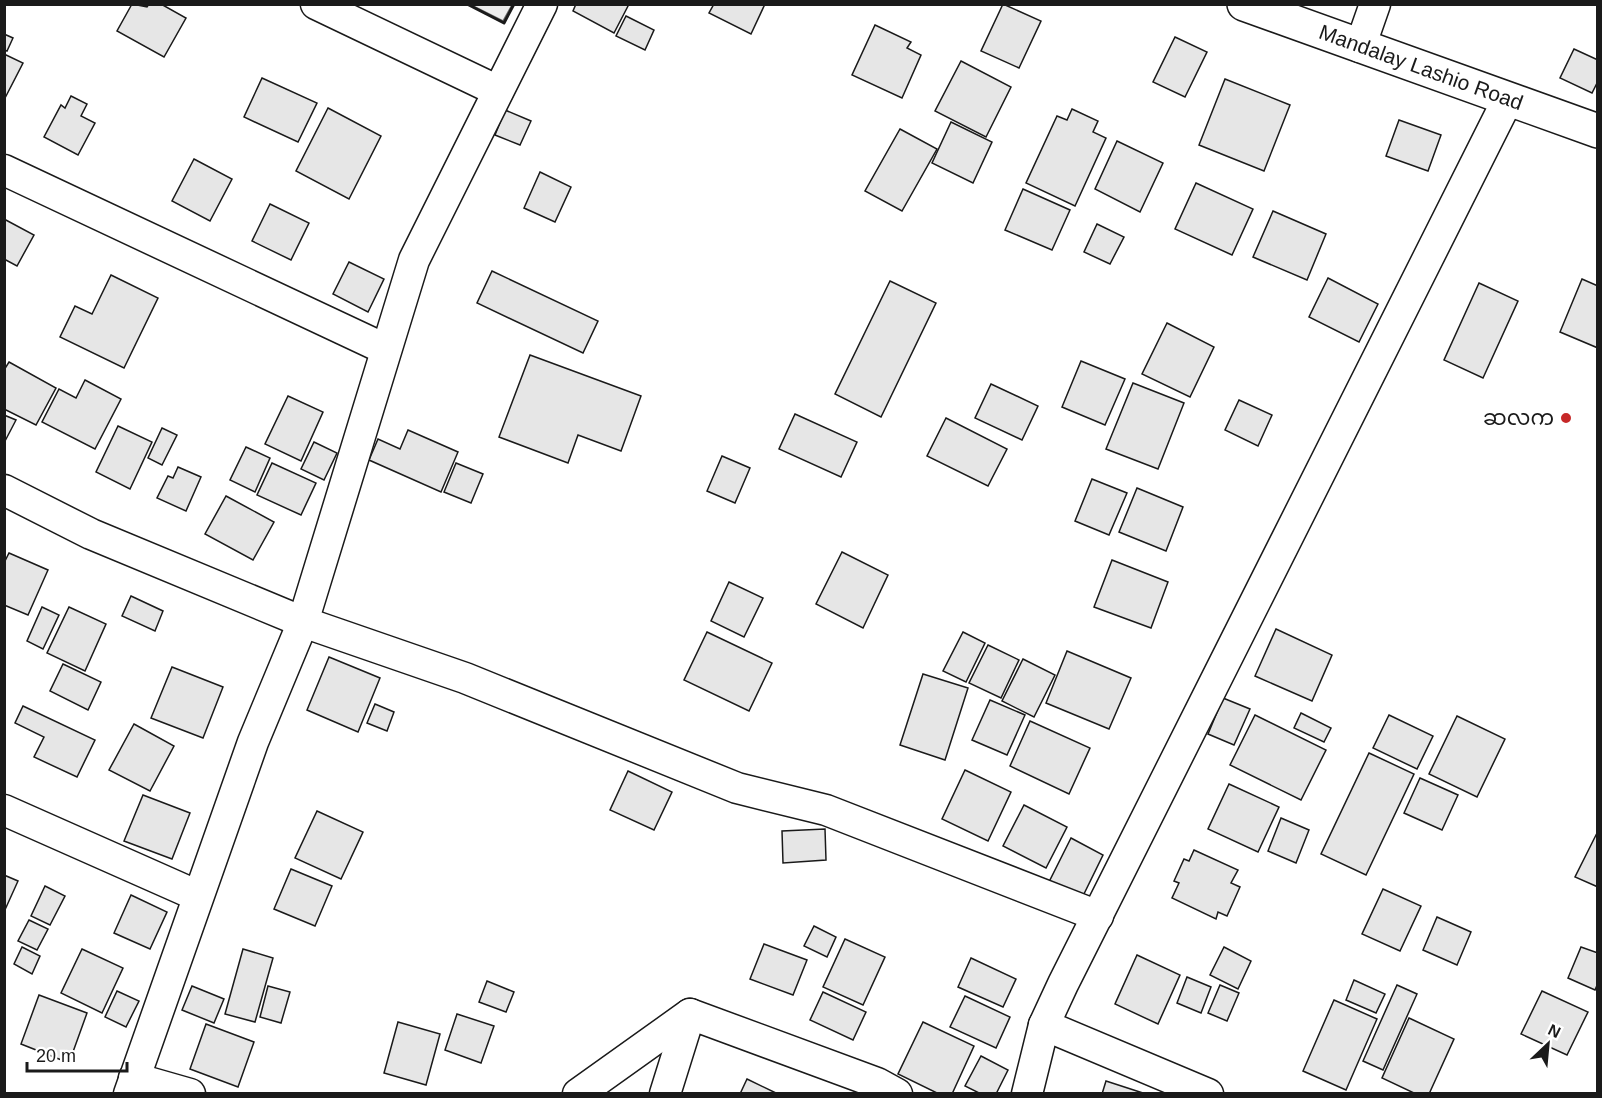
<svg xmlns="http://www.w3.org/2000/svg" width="1602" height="1098" font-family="Arial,'Noto Sans Myanmar',sans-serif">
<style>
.parking{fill:#ededed;stroke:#6a6a6a;stroke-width:1.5}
.building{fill:#e6e6e6;stroke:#1a1a1a;stroke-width:1.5}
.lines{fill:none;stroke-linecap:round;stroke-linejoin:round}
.minor-casing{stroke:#1a1a1a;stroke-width:33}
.trunk-casing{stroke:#1a1a1a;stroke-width:36}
.minor{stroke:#fff;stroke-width:30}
.trunk{stroke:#fff;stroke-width:33}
.wall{stroke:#1a1a1a;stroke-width:3}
.poi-dot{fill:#c62828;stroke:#fff;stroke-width:2}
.labels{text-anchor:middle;stroke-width:4.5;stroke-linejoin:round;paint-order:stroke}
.street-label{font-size:21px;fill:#1a1a1a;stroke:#fff}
.poi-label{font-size:21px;fill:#1a1a1a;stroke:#fff;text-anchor:end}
</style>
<rect width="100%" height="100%" fill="#fff"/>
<!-- parking -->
<polygon class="parking" points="471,5 512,5 503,21"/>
<!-- building -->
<g class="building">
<polygon points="132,4 147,7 149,4 161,4 186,18 164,57 117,31"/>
<polygon points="576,4 625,4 628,6 614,33 573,11"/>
<polygon points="714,4 765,4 751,34 709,13"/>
<polygon points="1003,4 1041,21 1019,68 981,51"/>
<polygon points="626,16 654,30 645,50 616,36"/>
<polygon points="875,25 911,42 907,48 921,55 902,98 852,75"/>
<polygon points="4,34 13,38 7,51 4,50"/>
<polygon points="1175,37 1207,52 1185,97 1153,82"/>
<polygon points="1574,49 1598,60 1598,81 1592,93 1560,78"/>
<polygon points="4,54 23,63 4,100"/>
<polygon points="961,61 1011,87 986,137 935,111"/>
<polygon points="262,78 317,103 298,142 244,117"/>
<polygon points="1225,79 1290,105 1264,171 1199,145"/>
<polygon points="71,96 87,104 81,116 95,123 78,155 44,137 61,105 65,108"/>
<polygon points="328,108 381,136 349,199 296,171"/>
<polygon points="1072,109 1098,121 1093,132 1106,138 1075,206 1026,183 1057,116 1067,120"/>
<polygon points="505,110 531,121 520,145 495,135"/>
<polygon points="1399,120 1441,135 1428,171 1386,156"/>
<polygon points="951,122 992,142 973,183 932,163"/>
<polygon points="900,129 937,149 902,211 865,191"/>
<polygon points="1117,141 1163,163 1140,212 1095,189"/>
<polygon points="194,159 232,179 210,221 172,201"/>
<polygon points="540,172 571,187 555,222 524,208"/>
<polygon points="1196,183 1253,209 1232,255 1175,229"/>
<polygon points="1023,189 1070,210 1052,250 1005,230"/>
<polygon points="270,204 309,223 291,260 252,241"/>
<polygon points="1273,211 1326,234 1307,280 1253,257"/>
<polygon points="4,219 34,235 17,266 4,259"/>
<polygon points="1097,224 1124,237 1110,264 1084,252"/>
<polygon points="349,262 384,279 368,312 333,294"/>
<polygon points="492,271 598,321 583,353 477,303"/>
<polygon points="111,275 158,298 124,368 60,337 75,306 92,314"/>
<polygon points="1328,278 1378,304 1359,342 1309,317"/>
<polygon points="1582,279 1598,286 1598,348 1560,332"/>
<polygon points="890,281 936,303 881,417 835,394"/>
<polygon points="1479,283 1518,301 1483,378 1444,360"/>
<polygon points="1167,323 1214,347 1190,397 1142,374"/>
<polygon points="530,355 641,396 621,451 578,435 568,463 499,437"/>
<polygon points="1081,361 1125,379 1105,425 1062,407"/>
<polygon points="9,362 56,388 36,425 4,409 4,370"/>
<polygon points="85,380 121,399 95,449 42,422 59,389 76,398"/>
<polygon points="1133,383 1184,403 1158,469 1106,449"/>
<polygon points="991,384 1038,406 1022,440 975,418"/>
<polygon points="288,396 323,412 301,461 265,444"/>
<polygon points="1239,400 1272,415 1258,446 1225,430"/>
<polygon points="795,414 857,442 841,477 779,449"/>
<polygon points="4,415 16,420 4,443"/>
<polygon points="946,418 1007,449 988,486 927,456"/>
<polygon points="118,426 152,442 130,489 96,472"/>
<polygon points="162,428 177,435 162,465 148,458"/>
<polygon points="408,430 458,452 441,492 369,460 378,439 400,449"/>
<polygon points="314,442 337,453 324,480 301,469"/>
<polygon points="246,447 270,458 255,492 230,480"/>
<polygon points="722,456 750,468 735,503 707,491"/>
<polygon points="272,463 316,483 301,515 257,495"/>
<polygon points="456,463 483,474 471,503 444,492"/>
<polygon points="178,467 201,477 186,511 157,498 168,476 173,478"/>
<polygon points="1092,479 1127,493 1109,535 1075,521"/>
<polygon points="1137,488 1183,507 1166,551 1119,532"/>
<polygon points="226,496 274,522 253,560 205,534"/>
<polygon points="842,552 888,575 863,628 816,604"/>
<polygon points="9,553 48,570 28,615 4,605 4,563"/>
<polygon points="1112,560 1168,582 1151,628 1094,607"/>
<polygon points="729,582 763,598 744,637 711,621"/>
<polygon points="131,596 163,611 155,631 122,616"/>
<polygon points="42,607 59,615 43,649 27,641"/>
<polygon points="69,607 106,624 85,671 47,653"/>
<polygon points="1276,629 1332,655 1312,701 1255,676"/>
<polygon points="707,632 772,663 749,711 684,680"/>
<polygon points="963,632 985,643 966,682 943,671"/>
<polygon points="988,645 1019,660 1001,698 969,683"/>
<polygon points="1067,651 1131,678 1109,729 1046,703"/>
<polygon points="329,657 380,678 358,732 307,710"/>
<polygon points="1023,659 1055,675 1034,717 1002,701"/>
<polygon points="63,664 101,682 88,710 50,691"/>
<polygon points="172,667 223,687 203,738 151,718"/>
<polygon points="923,674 968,688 945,760 900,745"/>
<polygon points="1223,698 1250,709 1234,745 1208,734"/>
<polygon points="990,700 1025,715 1007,755 972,740"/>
<polygon points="375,704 394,712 387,731 367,723"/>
<polygon points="23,706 95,740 77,777 34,757 44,737 15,723"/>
<polygon points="1301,713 1331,728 1324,742 1294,728"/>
<polygon points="1255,715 1326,750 1301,800 1230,765"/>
<polygon points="1389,715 1433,736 1417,769 1373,748"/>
<polygon points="1457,716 1505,739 1477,797 1429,774"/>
<polygon points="1030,721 1090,748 1069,794 1010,766"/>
<polygon points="134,724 174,746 150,791 109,770"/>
<polygon points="1369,753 1414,774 1366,875 1321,854"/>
<polygon points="965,770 1011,792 988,841 942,819"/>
<polygon points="628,771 672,792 654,830 610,810"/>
<polygon points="1420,778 1458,795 1442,830 1404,813"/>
<polygon points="1229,784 1279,807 1258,852 1208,829"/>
<polygon points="143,795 190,813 172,859 124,841"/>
<polygon points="1024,805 1067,827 1046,868 1003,846"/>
<polygon points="317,811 363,832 341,879 295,858"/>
<polygon points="1281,818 1309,830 1296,863 1268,851"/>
<polygon points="825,829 826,860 783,863 782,831"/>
<polygon points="1598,831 1598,887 1575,877"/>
<polygon points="1071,838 1103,855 1080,902 1047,886"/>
<polygon points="1194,850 1238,870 1231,883 1240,887 1227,916 1218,912 1216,919 1172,898 1179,883 1174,881 1184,859 1189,861"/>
<polygon points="291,869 332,886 315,926 274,909"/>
<polygon points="4,875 18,881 4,912"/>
<polygon points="45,886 65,896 50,925 31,916"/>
<polygon points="1383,889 1421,906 1400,951 1362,934"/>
<polygon points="131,895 167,912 150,949 114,933"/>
<polygon points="1437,917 1471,932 1457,965 1423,950"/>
<polygon points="29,920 48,929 37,950 18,941"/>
<polygon points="814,926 836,937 827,957 804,946"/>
<polygon points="845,939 885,957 863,1005 823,987"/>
<polygon points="764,944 807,960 793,995 750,979"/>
<polygon points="22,947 40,956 32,974 14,964"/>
<polygon points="1224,947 1251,961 1238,989 1210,975"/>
<polygon points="1581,947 1598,953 1598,983 1595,990 1568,978"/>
<polygon points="82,949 123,968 102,1013 61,993"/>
<polygon points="243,949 273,958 255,1022 225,1014"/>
<polygon points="1137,955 1180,975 1158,1024 1115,1004"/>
<polygon points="971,958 1016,979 1003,1007 958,987"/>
<polygon points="1187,977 1211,987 1201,1013 1177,1003"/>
<polygon points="1354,980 1385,994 1376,1013 1346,1000"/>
<polygon points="487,981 514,992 506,1012 479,1002"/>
<polygon points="1220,985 1239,993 1227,1021 1208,1013"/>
<polygon points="1397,985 1417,994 1383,1070 1363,1061"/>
<polygon points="192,986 224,999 214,1023 182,1010"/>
<polygon points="268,986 290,992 281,1023 260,1017"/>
<polygon points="117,991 139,1001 126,1027 105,1017"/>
<polygon points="1542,991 1588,1012 1567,1055 1521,1034"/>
<polygon points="823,992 866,1012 853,1040 810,1020"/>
<polygon points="39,995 87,1013 69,1063 21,1044"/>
<polygon points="965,996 1010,1017 996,1048 950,1027"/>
<polygon points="1334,1000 1377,1019 1346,1090 1303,1071"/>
<polygon points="457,1014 494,1026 481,1063 445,1050"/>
<polygon points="1409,1018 1454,1039 1429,1094 1416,1094 1382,1078"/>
<polygon points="398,1022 440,1034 426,1085 384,1073"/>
<polygon points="923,1022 974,1046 952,1094 939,1094 898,1074"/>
<polygon points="206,1024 254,1042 238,1087 190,1069"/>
<polygon points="981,1056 1008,1070 996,1094 981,1094 965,1086"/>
<polygon points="747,1079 778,1094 740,1094"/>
<polygon points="1106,1081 1146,1094 1102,1094"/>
</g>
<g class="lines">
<defs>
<g id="minor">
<polyline points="316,4 498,91"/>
<polyline points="1360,47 1375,4"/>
<polyline points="4,170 385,349"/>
<polyline points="4,490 91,534 303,622 465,678 737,788 826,810 1098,916"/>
<polyline points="4,810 198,896"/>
<polyline points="1044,1025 1208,1094"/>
<polyline points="134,1078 190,1094"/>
<polyline points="129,1094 253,742 303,622 414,260 542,4"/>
<polyline points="578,1094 690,1014"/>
<polyline points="665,1094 690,1014 877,1083 897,1094"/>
<polyline points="1027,1094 1044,1025 1063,984 1508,99"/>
</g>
<g id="trunk">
<path id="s1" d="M1244 4 1598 131"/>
</g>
</defs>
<!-- minor casing -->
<use href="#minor" class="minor-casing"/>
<!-- trunk casing -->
<use href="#trunk" class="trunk-casing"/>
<!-- minor -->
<use href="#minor" class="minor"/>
<!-- trunk -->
<use href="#trunk" class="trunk"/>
<!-- wall -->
<polyline class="wall" points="467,4 504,23 514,4"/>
</g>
<!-- markers -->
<circle class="poi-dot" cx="1566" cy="418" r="6"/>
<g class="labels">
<!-- street labels -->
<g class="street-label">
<text dy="7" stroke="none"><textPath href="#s1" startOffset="188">Mandalay Lashio Road</textPath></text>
</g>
<!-- poi labels -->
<g class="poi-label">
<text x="1554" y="425">ဆလက</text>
</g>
</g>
<!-- border -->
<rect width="1602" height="1098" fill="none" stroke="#1a1a1a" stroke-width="12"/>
<!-- north arrow -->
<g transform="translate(1548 1044) rotate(26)" stroke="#ffffff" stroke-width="4.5" paint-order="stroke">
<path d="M0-4.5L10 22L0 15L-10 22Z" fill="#1a1a1a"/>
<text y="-9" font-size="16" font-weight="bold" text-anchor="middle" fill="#1a1a1a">N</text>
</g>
<!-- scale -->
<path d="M27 1062v9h100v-9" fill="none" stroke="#1a1a1a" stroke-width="3"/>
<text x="36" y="1062" font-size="18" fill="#1a1a1a" stroke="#ffffff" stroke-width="4.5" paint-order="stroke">20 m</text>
</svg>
